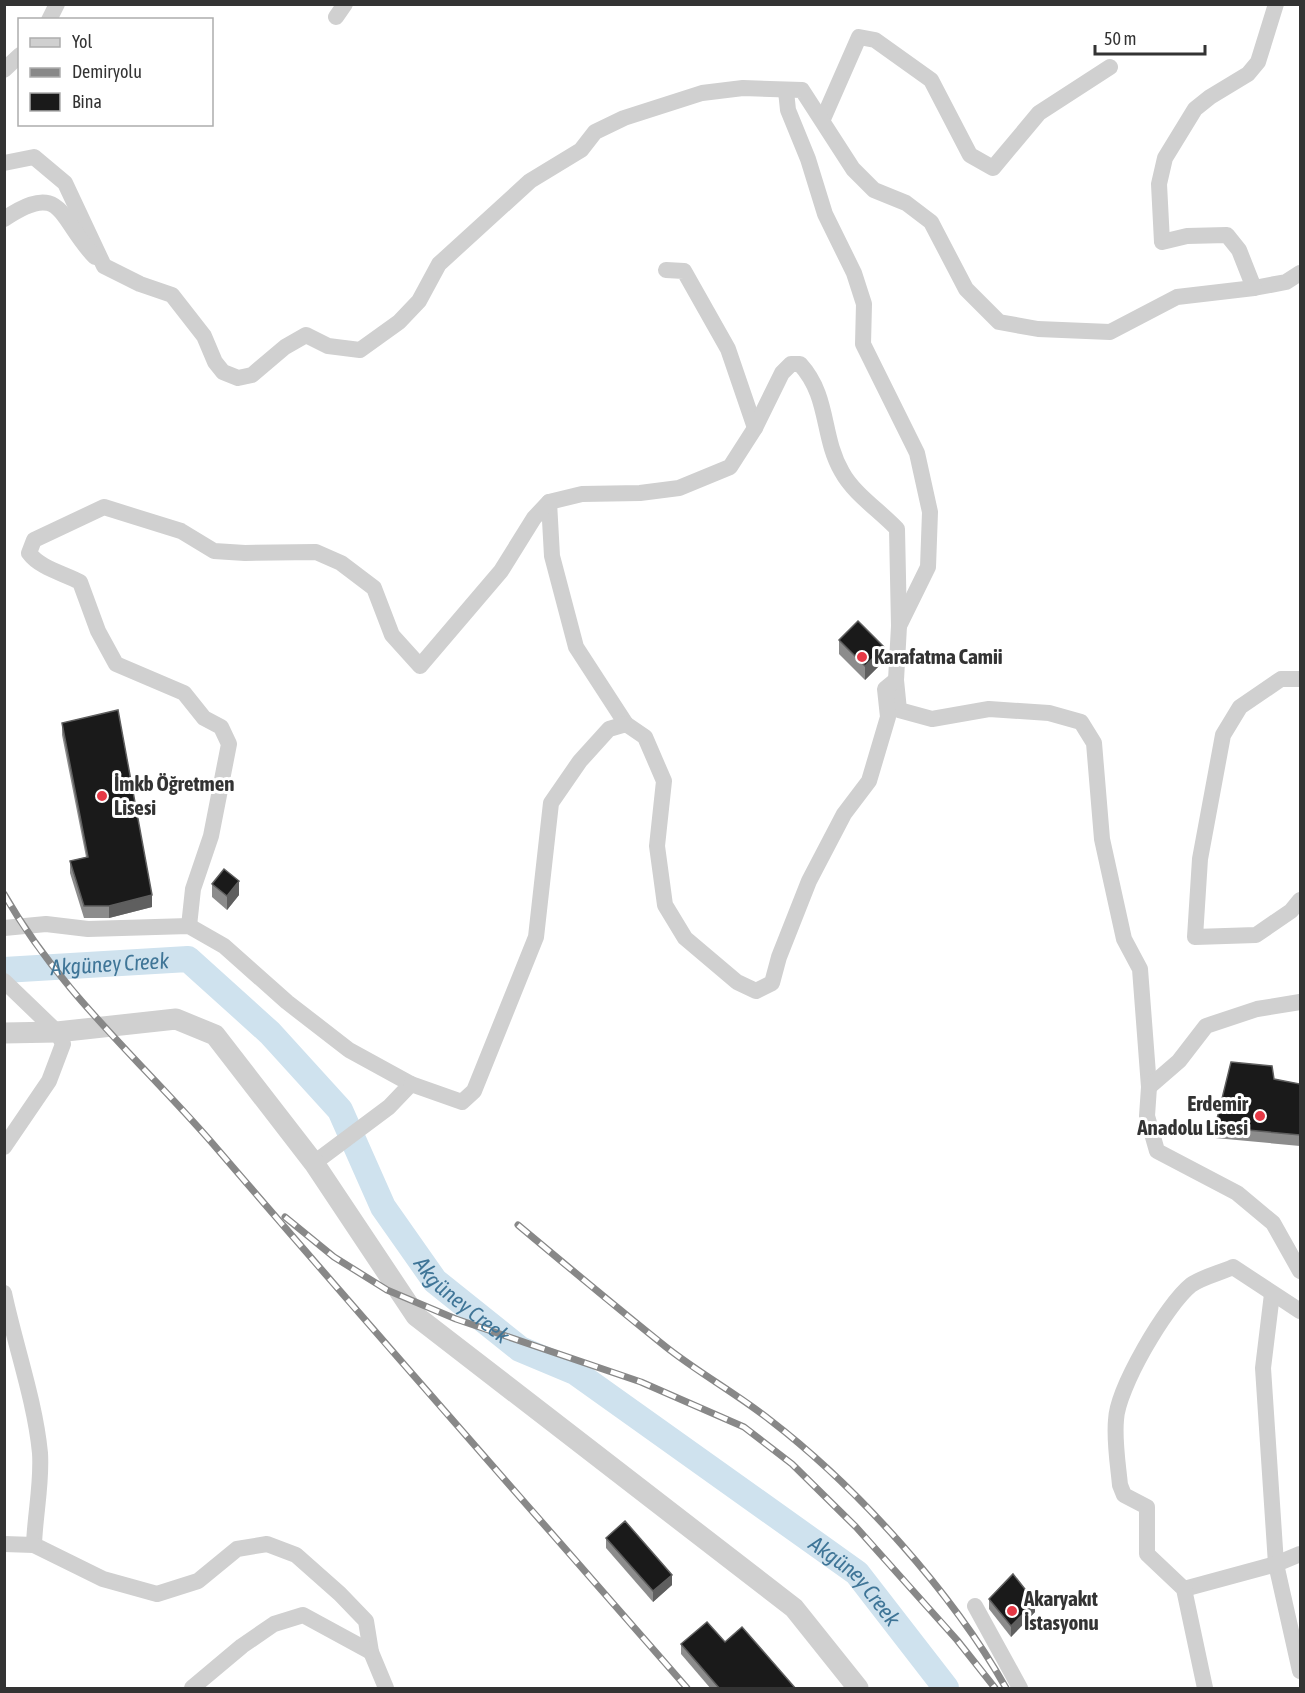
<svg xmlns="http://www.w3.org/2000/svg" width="1305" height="1693" font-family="'Asap Condensed',sans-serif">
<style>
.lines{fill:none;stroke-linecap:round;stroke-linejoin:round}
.river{stroke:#cfe2ee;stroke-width:26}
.minor{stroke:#d0d0d0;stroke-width:16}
.tertiary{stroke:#d0d0d0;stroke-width:21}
.rail-casing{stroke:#888;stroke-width:7}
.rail{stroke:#fff;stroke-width:4.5;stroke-dasharray:14;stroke-linecap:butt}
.wall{fill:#8c8c8c}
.shaded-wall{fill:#5f5f5f}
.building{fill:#1a1a1a;stroke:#5f5f5f;stroke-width:1.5}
.poi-dot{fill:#e63946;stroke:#fff;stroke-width:2}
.labels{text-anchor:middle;stroke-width:6;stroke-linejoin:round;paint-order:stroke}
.poi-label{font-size:21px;font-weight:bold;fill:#333;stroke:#fff;text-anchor:start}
.water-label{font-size:22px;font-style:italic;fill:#3f7597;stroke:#fff}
</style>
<rect width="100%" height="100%" fill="#fff"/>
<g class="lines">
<!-- river -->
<path class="river" id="s1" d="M4 970 188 959 270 1033 340 1110 383 1207 435 1281 520 1349 575 1372 857 1573 946 1688"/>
<!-- minor -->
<g class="minor">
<polyline points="336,17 345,4"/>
<polyline points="49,20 57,4"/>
<polyline points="4,70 20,55"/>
<polyline points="786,91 788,110 808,159 825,214 854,273 864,304 863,344 917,453 930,512 928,567 899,626 896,680 899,710 932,719 989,709 1049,713 1081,722 1094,743 1102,839 1124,939 1140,969 1149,1087 1147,1116 1157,1151 1237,1193 1273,1223 1300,1271"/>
<polyline points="823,119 859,37 875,40 931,80 970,155 993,168 1039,113 1110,67"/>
<polyline points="4,163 34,157 65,183 104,266 140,284 172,295 204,336 215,362 223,372 238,378 252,375 285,347 306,335 328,346 360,350 399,322 419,301 439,264 530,181 581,150 595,132 624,118 702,93 743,88 802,90 853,169 874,190 906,203 931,222 966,289 999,322 1038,329 1110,332 1177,297 1254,288 1286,282 1300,273"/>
<path d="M4 219C64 179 58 219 95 257"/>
<polyline points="666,270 684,271 728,349 755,428"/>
<polyline points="1254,288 1239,250 1227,235 1187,236 1162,242 1159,184 1165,158 1195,109 1210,97 1248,74 1258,62 1276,4"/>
<polyline points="549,502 552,556 576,647 626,724"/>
<polyline points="1300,679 1281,679 1240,707 1223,735 1200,859 1195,937 1256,935 1291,911 1300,900"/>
<path d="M189 926 193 889 211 836 229 744 221 727 204 718 184 693 116 664 98 631 80 582C63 573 40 568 29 553L34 540 104 507 181 531 214 551 245 553 316 552 341 563 374 588 392 635 420 666 501 571 534 518 549 502 582 494 640 493 679 488 730 467 755 428 782 373 791 364H800C830 397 821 436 842 472 854 494 879 510 897 529L899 626"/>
<polyline points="4,928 46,924 88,929 189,926 224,946 287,1002 349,1050 411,1084 389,1107 314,1163"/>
<polyline points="4,981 57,1032 63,1044 49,1081 4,1147"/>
<polyline points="411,1084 462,1102 474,1091 536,937 551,803 580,761 609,729 626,724 645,737 664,781 657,846 665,905 685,938 737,982 756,991 772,983 779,957 809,881 844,814 869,781 888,717 885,689 896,680"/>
<polyline points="1149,1087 1179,1061 1206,1026 1257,1009 1300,1002"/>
<path d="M4 1293C15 1345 35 1401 40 1453 42 1484 35 1514 34 1545L103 1579 157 1594 198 1581 237 1549 267 1544 296 1555 340 1594 366 1621 371 1652 386 1688"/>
<polyline points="1272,1294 1263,1368 1276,1564 1300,1671"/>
<polyline points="4,1544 34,1545"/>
<polyline points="1184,1589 1276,1564 1300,1554"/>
<polyline points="975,1606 1020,1688"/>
<polyline points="192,1688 242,1646 274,1624 303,1615 371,1652"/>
<path d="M1205 1688 1184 1589 1147 1554V1507L1124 1495 1120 1485C1118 1464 1114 1441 1116 1420 1117 1389 1166 1305 1191 1285 1202 1277 1220 1273 1233 1267L1300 1311"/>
</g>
<!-- tertiary -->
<polyline class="tertiary" points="4,1033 57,1032 176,1019 215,1035 314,1163 416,1316 794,1608 858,1688"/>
<defs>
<g id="rail">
<path d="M4 894C60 992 140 1060 213 1144 370 1327 529 1507 687 1688"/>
<polyline points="285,1217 334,1257 387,1290 456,1319 641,1382 744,1427 792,1464 856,1527 957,1640 995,1688"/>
<path d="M518 1225C567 1266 616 1307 666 1347 699 1373 737 1394 770 1420 857 1487 952 1592 1006 1688"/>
</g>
</defs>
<!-- rail casing -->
<use href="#rail" class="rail-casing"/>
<!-- rail -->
<use href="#rail" class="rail"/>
</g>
<!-- wall -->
<g class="wall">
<polygon points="839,640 884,661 865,680 839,654"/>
<polygon points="62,723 152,907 109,918 84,918 70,873 70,861 86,857 62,735"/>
<polygon points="212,884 239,895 227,910 212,897"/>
<polygon points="1274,1079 1300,1084 1300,1146 1215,1138 1215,1127"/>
<polygon points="606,1538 672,1585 653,1602 606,1548"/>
<polygon points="989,1599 1035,1612 1011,1637 989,1609"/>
<polygon points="725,1642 796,1689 711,1689 681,1654 681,1644"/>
</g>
<!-- shaded-wall -->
<g class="shaded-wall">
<polygon points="884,647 884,661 865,680 865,666"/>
<polygon points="239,881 239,895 227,910 227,896"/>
<polygon points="152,895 152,907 109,918 109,906"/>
<polygon points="672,1575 672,1585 653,1602 653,1591"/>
<polygon points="1035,1602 1035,1612 1011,1637 1011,1626"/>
</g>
<!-- building -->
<g class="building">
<polygon points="858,621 884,647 865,666 839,640"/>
<polygon points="118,710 152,895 109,906 84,906 70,861 88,857 62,723"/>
<polygon points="224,869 239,881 227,896 212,884"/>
<polygon points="1231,1062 1272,1066 1274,1079 1300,1084 1300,1135 1215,1127"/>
<polygon points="625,1521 672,1575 653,1591 606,1538"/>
<polygon points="1013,1574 1035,1602 1011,1626 989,1599"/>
<polygon points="707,1622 725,1642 742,1627 796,1689 720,1689 681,1644"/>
</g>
<!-- markers -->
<g class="poi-dot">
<circle cx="862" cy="657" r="6"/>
<circle cx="102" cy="796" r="6"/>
<circle cx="1260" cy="1116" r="6"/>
<circle cx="1012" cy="1611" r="6"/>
</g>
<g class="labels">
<!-- poi labels -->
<g class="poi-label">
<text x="874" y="664">Karafatma Camii</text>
<text x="114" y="791">İmkb Öğretmen<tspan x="114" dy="24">Lisesi</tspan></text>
<text x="1248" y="1111" text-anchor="end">Erdemir<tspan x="1248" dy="24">Anadolu Lisesi</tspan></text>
<text x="1024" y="1606">Akaryakıt<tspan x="1024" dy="24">İstasyonu</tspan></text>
</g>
<!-- water labels -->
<g class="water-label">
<text dy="8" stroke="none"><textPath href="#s1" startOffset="106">Akgüney Creek</textPath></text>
<text dy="8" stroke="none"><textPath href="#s1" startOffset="628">Akgüney Creek</textPath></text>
<text dy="8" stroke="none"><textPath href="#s1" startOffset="1114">Akgüney Creek</textPath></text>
</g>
</g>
<!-- border -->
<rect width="1305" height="1693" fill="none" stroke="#333333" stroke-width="12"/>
<!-- legend -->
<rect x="18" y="18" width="195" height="108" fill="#ffffff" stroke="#adadad" stroke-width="1.5"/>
<rect x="30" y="38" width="30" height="9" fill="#d0d0d0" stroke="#adadad" stroke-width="1.5"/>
<text x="72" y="48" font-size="18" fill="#333333">Yol</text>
<rect x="30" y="68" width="30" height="9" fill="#888888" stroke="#adadad" stroke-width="1.5"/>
<text x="72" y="78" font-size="18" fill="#333333">Demiryolu</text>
<rect x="30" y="93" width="30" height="18" fill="#1a1a1a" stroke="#adadad" stroke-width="1.5"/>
<text x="72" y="108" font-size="18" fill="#333333">Bina</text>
<!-- scale -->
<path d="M1095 45v9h110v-9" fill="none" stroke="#333333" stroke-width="3"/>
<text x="1104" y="45" font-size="18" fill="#333333" stroke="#ffffff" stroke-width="4.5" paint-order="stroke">50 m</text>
</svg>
